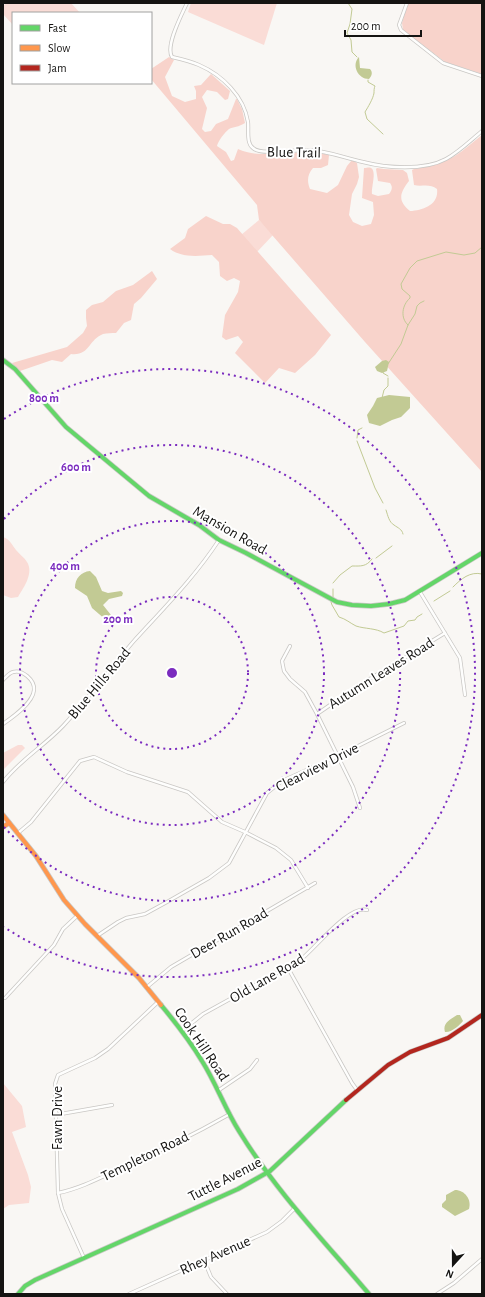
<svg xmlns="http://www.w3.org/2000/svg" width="485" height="1297" font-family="'Alegreya Sans',sans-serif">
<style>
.green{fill:#fadcd6}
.forest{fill:#f8d3cb}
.water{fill:#c2ca94}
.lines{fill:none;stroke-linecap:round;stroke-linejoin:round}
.stream{stroke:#c2ca94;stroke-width:1}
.street-casing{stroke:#c9c7c4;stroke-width:4}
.fast-casing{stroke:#c9c7c4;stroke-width:5.5}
.slow-casing{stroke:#c9c7c4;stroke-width:5.5}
.jam-casing{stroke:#c9c7c4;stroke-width:5.5}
.street{stroke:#fefefd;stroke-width:2.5}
.fast{stroke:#63d668;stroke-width:4}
.slow{stroke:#ff974d;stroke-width:4}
.jam{stroke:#b3261e;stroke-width:4}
.ring{fill:none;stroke:#7b2cbf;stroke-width:2;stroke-dasharray:2 4}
.labels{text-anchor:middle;stroke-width:4;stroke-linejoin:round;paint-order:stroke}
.street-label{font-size:15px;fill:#151412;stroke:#fff}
.centre{fill:#7b2cbf;stroke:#fff;stroke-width:2}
.ring-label{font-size:12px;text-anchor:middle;font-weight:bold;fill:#7b2cbf;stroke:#fff;stroke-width:4;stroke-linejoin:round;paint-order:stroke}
</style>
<rect width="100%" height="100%" fill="#f9f7f4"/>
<!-- green -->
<g class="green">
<polygon points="6,3 71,3 80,13 13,13 13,25 3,14 3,6"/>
<polygon points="191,3 277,3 264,45 188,12"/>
<polygon points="259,220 273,235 257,252 241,235"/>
<path d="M3 537C10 539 12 545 16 550 19 554 24 557 27 562 34 573 24 587 18 597L11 598 3 595Z"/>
<polygon points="18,745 22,745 25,748 3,770 3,753"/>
<polygon points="3,1083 22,1106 26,1127 12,1132 28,1175 31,1187 29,1203 9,1205 3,1209"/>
</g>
<!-- forest -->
<g class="forest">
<polygon points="408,3 482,3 482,74 445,62 403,30 402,23"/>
<path d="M169 57 174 60 165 77 172 96 185 102 196 99V91L194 86 201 85 211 74 230 91 228 99 225 100 217 92 207 90 202 97 207 108 202 129 205 132 211 131 216 124 228 119 236 99H237L242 109 245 123C239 127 233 127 229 129 225 132 218 141 217 146L226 152 231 161 234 160 238 149C263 161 301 147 329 155L328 165 321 168H313C307 175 307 181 310 189L327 193 338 185 347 166 352 160 357 163 359 177 357 184 352 194 349 215 353 222 362 226 371 224 374 215 373 202 362 198 364 168C367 168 369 167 371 168 377 171 371 188 372 194L378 196 389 194C392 190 393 187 390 183L378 181 376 169 377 168 384 169 403 170 407 173 409 181C399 194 398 201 410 211 423 210 439 205 437 189 430 183 422 187 414 185L412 170 414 169C449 164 456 156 482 135V472L365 342 259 220 257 205 151 79V69Z"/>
<path d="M206 216 223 224H230L237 228 331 335 315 355 295 373 279 368 265 383 235 353 243 342 238 336 226 340 222 337 225 315 238 292 240 281 234 278 227 281 220 276 219 262 212 255C198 256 182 258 170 249L185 238 188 229Z"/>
<path d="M152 271 157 279 141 298 134 304 131 320 124 323 116 333C112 333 107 333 103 334 88 340 90 356 71 354L62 362 52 360 20 371 12 363 67 347 83 333 87 326 86 318V310L92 305 103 302 116 291 133 285Z"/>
</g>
<!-- water -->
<g class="water">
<path d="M359 57 360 68 370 69C373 72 372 76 369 79 358 79 351 65 359 57Z"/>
<polygon points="386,360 389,362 387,371 382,373 377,371 375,367 382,361"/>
<polygon points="389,395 410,397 410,408 401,417 392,420 380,426 369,423 367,415 373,406 377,398"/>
<path d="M90 571 96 577 102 591 108 593 121 591 123 593 122 596 109 599 103 605 111 615 112 619 106 620 92 608 87 596 75 588C75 578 81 572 90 571Z"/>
<path d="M457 1015H460L463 1021C460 1025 451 1033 445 1032 442 1023 451 1019 457 1015Z"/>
<path d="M455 1190C465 1190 472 1200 469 1209L455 1216 442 1207V1204L446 1200V1195Z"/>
</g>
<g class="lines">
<!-- stream -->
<g class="stream">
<polyline points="348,3 352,9 350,24 347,33 351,40 352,52 357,57"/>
<path d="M368 80V82L375 86C374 88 374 91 374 93 373 99 368 107 365 112L367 119 383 134"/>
<path d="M408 325C400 318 402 305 410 298V296L402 289 401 284 410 268 417 261 446 252 464 255 475 253 482 247"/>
<polyline points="388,364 401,344 408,325 415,314 417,306 420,303 424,301"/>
<polyline points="383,372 383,373 388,376"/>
<polyline points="382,398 384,390 388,386 388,378"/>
<polyline points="357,438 358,430 362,428"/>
<polyline points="357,441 375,488 383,503"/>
<path d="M386 510C388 516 389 522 394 525 398 528 402 529 403 534"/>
<polyline points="376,558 392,546"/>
<path d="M333 583 340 575 352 566C361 566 366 567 372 559"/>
<path d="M453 587C461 579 470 571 482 574"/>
<polyline points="333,589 333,597"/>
<polyline points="434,601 450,591"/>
<path d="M331 602 332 605 339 617C346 619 350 623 356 626 365 629 376 628 384 633L404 626 408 621 415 620 417 617 422 614"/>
</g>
<defs>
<g id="street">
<path d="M187 3C182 14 165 46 172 57 181 59 190 61 199 65 222 75 244 96 248 122 249 130 246 143 253 148 261 156 297 149 309 150 328 151 345 158 363 162 386 168 424 171 446 159 459 152 471 140 482 131"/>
<polyline points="407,3 399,25 401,30 443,63 482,76"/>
<polyline points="420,592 460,658 465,695"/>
<polyline points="290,646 282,661 284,671 290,679 305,692 317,714 353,787 360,808"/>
<path d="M3 680C6 677 9 673 13 672 22 669 35 680 34 690 33 703 13 717 3 724"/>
<polyline points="317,714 355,688 445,633"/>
<path d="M3 782C20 760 44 746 63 726 88 699 109 670 133 642 163 609 195 577 219 540"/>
<polyline points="18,833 31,822 80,761 94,757 127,772 188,792 222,822 245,832 276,848 291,860 308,888"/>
<polyline points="97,936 118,922 126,918 145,914 167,902 209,878 229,863 267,793 282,781 338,756 404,723"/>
<polyline points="288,968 352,1083 357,1090"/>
<polyline points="147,987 171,967 315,883"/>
<polyline points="5,998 54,945 63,929 77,916"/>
<path d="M182 1031 203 1014 299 961C314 950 349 904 367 910"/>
<polyline points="219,1090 250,1069 257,1060"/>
<polyline points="55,1115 112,1105"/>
<path d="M58 1193C78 1189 96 1180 115 1171 154 1154 193 1135 230 1114"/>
<polyline points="84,1258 62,1209 58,1193 55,1084 58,1075 95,1058 108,1049 158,1002"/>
<polyline points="204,1260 211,1277 227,1294"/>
<polyline points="129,1294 267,1232 282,1221 295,1208"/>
<polyline points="437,1294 454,1283 482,1259"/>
</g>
<g id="fast">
<polyline points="3,360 15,369 66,427 149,496 199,525 219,540 246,553 337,602 352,605 371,606 389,604 405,600 482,553"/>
<path d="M161 1005C176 1023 190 1041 202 1061 216 1083 225 1109 239 1131 275 1190 324 1241 369 1294"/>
<polyline points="18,1294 25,1286 35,1280 238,1189 270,1171 346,1100"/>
</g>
<g id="slow">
<polyline points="3,815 36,856 64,900 85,924 139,978 161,1005"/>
<polyline points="3,827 9,823"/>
</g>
<polyline id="jam" points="346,1100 388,1065 410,1052 448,1038 482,1015"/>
</defs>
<!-- street casing -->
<use href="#street" class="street-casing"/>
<!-- fast casing -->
<use href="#fast" class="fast-casing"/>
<!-- slow casing -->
<use href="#slow" class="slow-casing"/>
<!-- jam casing -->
<use href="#jam" class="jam-casing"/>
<!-- street -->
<use href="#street" class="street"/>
<!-- fast -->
<use href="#fast" class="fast"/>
<!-- slow -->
<use href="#slow" class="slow"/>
<!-- jam -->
<use href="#jam" class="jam"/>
</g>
<!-- distance rings -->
<g class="ring">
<circle cx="172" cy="673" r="76"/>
<circle cx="172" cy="673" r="152"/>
<path d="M4 519A228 228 0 1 1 4 827"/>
<path d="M4 419A304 304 0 1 1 4 927"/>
</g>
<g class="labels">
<!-- street labels -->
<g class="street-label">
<text transform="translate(294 152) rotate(1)" y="5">Blue Trail</text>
<text transform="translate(230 530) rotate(30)" y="5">Mansion Road</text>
<text transform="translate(381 673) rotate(-32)" y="5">Autumn Leaves Road</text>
<text transform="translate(99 683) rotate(-50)" y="5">Blue Hills Road</text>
<text transform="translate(317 767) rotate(-27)" y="5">Clearview Drive</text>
<text transform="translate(229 933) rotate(-30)" y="5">Deer Run Road</text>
<text transform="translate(267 978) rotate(-30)" y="5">Old Lane Road</text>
<text transform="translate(202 1044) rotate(56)" y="5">Cook Hill Road</text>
<text transform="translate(57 1118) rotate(-90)" y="5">Fawn Drive</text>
<text transform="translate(145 1156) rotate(-26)" y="5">Templeton Road</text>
<text transform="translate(225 1179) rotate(-27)" y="5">Tuttle Avenue</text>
<text transform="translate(215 1255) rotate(-24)" y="5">Rhey Avenue</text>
</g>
</g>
<circle cx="172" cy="673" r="6" class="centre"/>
<g class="ring-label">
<text x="44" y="402">800 m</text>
<text x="76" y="471">600 m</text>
<text x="65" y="570">400 m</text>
<text x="118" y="623">200 m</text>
</g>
<!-- border -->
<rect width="485" height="1297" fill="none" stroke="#151412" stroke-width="8"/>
<!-- legend -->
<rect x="12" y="12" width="140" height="72" fill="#ffffff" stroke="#a1a1a0"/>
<rect x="20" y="25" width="20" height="6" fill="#63d668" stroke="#a1a1a0"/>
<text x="48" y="32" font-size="12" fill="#151412">Fast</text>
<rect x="20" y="45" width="20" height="6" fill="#ff974d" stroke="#a1a1a0"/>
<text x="48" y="52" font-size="12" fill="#151412">Slow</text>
<rect x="20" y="65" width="20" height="6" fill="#b3261e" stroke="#a1a1a0"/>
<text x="48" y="72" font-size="12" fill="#151412">Jam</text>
<!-- north arrow -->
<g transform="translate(453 1265) rotate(201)" stroke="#ffffff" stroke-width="3" paint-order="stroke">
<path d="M0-3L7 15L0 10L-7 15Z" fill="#151412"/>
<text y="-6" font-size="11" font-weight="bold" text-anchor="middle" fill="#151412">N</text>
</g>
<!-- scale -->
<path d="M345 30v6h76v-6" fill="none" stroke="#151412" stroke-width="2"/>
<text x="351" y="30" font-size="12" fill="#151412" stroke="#ffffff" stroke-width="3" paint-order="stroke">200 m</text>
</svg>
